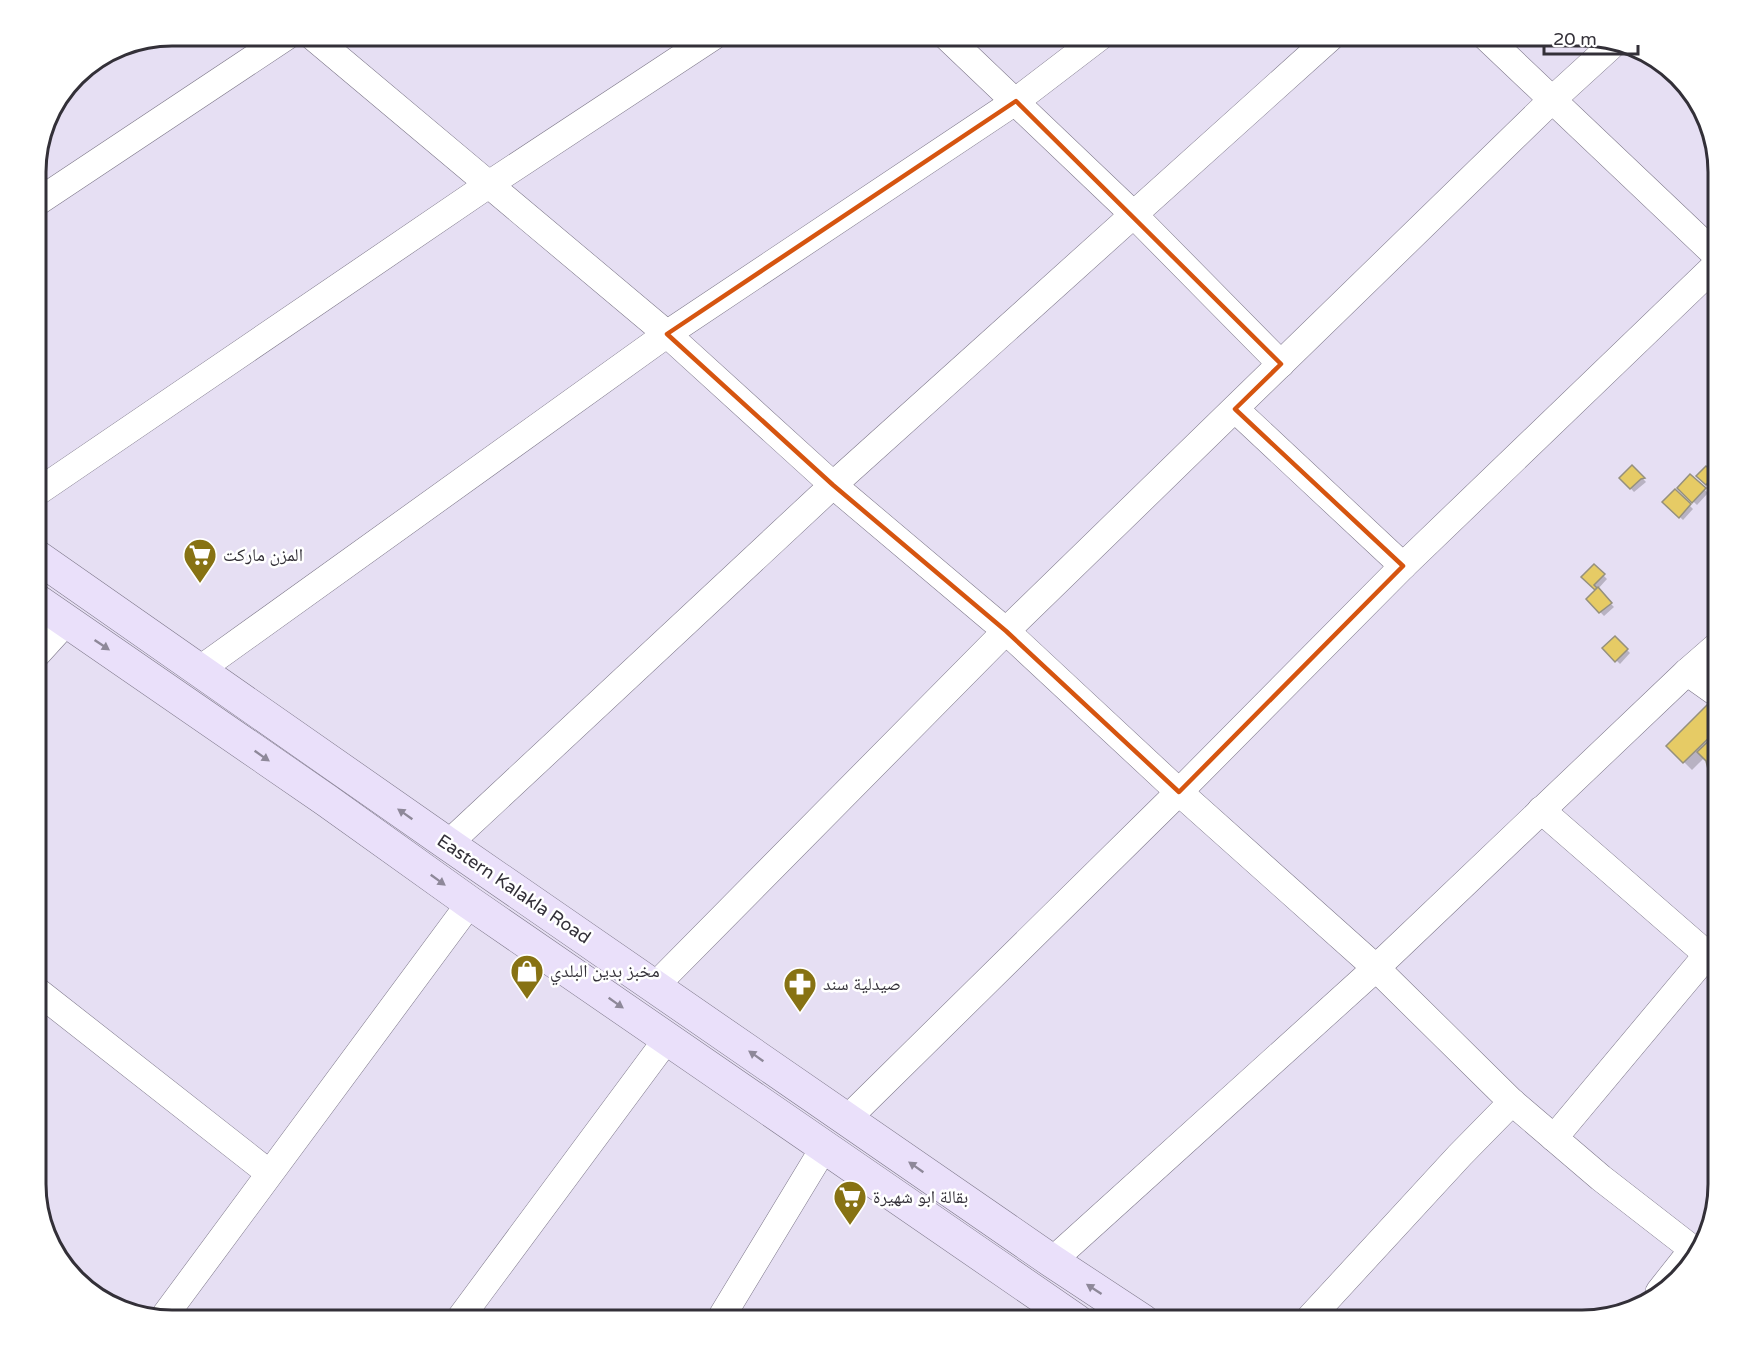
<svg xmlns="http://www.w3.org/2000/svg" width="1754" height="1357" font-family="'Varela Round','Noto Naskh Arabic',sans-serif">
<style>
.shadow{fill:#0003}
.building{fill:#e6cb65;stroke:#95907d;stroke-width:1.5}
.lines{fill:none;stroke-linecap:round;stroke-linejoin:round}
.street-casing{stroke:#7d7789;stroke-width:28}
.secondary-casing{stroke:#7d7789;stroke-width:34}
.street{stroke:#fff;stroke-width:27}
.secondary{stroke:#eae0fa;stroke-width:33}
.oneway{fill:#8e8899}
.marked{fill:none;stroke:#d65510;stroke-width:4.5;stroke-linejoin:round}
.labels{text-anchor:middle;stroke-width:5;stroke-linejoin:round;paint-order:stroke}
.poi-label{font-size:18px;fill:#333038;stroke:#fff;text-anchor:start}
.street-label{font-size:18px;fill:#333038;stroke:#fff}
.rim{fill:none;stroke:#333038;stroke-width:3}
</style>
<rect width="100%" height="100%" fill="#e6dff3"/>
<!-- shadow -->
<g class="shadow">
<polygon points="1632,467 1646,482 1634,492 1621,478"/>
<polygon points="1706,468 1718,479 1710,488 1698,476"/>
<polygon points="1690,476 1708,493 1697,505 1679,488"/>
<polygon points="1675,491 1693,509 1683,520 1664,502"/>
<polygon points="1594,566 1607,579 1597,590 1614,607 1604,616 1588,599 1597,591 1583,577"/>
<polygon points="1615,638 1630,653 1620,664 1604,648"/>
<polygon points="1718,718 1718,769 1714,772 1705,757 1692,770 1668,746"/>
</g>
<!-- building -->
<g class="building">
<polygon points="1632,465 1645,478 1641,479 1630,489 1619,478"/>
<polygon points="1706,466 1715,474 1706,485 1696,476"/>
<polygon points="1690,474 1706,488 1692,503 1677,488"/>
<polygon points="1675,489 1691,504 1679,518 1662,502"/>
<polygon points="1594,564 1605,574 1594,585 1597,588 1595,590 1581,577"/>
<polygon points="1598,587 1612,603 1599,613 1586,599"/>
<polygon points="1615,636 1628,649 1615,662 1602,648"/>
<polygon points="1707,705 1718,716 1718,729 1683,763 1666,746"/>
<polygon points="1718,732 1718,763 1711,769 1708,769 1706,761 1697,752"/>
</g>
<g class="lines">
<defs>
<g id="street">
<polyline points="312,36 667,334 833,485 1006,631 1179,792 1376,968 1512,1102 1601,1178 1695,1251"/>
<polyline points="946,36 1134,215 1281,364"/>
<polyline points="1485,36 1718,257"/>
<polyline points="36,203 287,36"/>
<polyline points="1235,409 1403,566"/>
<polyline points="36,493 488,185 714,36"/>
<polyline points="36,655 67,621"/>
<polyline points="199,670 667,334 1016,101 1101,36"/>
<polyline points="1687,672 1718,694"/>
<polyline points="1541,810 1718,964"/>
<polyline points="448,844 833,485 1332,36"/>
<polyline points="655,986 1006,631 1553,99 1611,46"/>
<polyline points="36,990 269,1173"/>
<polyline points="847,1119 1179,792 1403,566 1718,263"/>
<polyline points="1554,1138 1707,955"/>
<polyline points="1052,1261 1376,968 1687,672 1718,645"/>
<polyline points="1659,1292 1693,1249"/>
<polyline points="163,1318 470,903"/>
<polyline points="458,1321 667,1039"/>
<polyline points="719,1321 825,1146"/>
<polyline points="1307,1321 1460,1155 1512,1102"/>
</g>
<g id="secondary">
<polyline points="36,556 448,844 1052,1261 1143,1321"/>
<polyline points="36,600 326,800 470,903 1077,1321"/>
</g>
</defs>
<!-- street casing -->
<use href="#street" class="street-casing"/>
<!-- secondary casing -->
<use href="#secondary" class="secondary-casing"/>
<!-- street -->
<use href="#street" class="street"/>
<!-- secondary -->
<use href="#secondary" class="secondary"/>
</g>
<!-- one-way arrows -->
<defs><path id="oneway-solid" d="M-6-.8H1V-3.2L6.5 0L1 3.2V.8H-6Z" transform="scale(1.5)"/></defs>
<g class="oneway">
<use href="#oneway-solid" transform="translate(102 645) rotate(34)"/>
<use href="#oneway-solid" transform="translate(262 756) rotate(35)"/>
<use href="#oneway-solid" transform="translate(405 814) rotate(-145)"/>
<use href="#oneway-solid" transform="translate(438 880) rotate(36)"/>
<use href="#oneway-solid" transform="translate(616 1003) rotate(35)"/>
<use href="#oneway-solid" transform="translate(756 1056) rotate(-145)"/>
<use href="#oneway-solid" transform="translate(916 1167) rotate(-145)"/>
<use href="#oneway-solid" transform="translate(1094 1289) rotate(-147)"/>
</g>
<!-- marked area -->
<path class="marked" d="M1016 101 1281 364 1235 409 1403 566 1179 792 1006 631 833 485 667 334Z"/>
<!-- icons -->
<defs>
<symbol id="supermarket-pin" viewBox="-11 -11 22 30"><path d="M0 17L-7.5 6A9.5 9.5 0 1 1 7.5 6Z" fill="#877213" stroke="#fff"/><path d="M-6-5.5h2.5l.6 2H6L4.5 2H-2.5L-4.4-4H-6ZM-1.5 3.2a1.3 1.3 0 1 0 .1 0ZM3 3.2a1.3 1.3 0 1 0 .1 0Z" fill="#fff"/></symbol>
<symbol id="shop-pin" viewBox="-11 -11 22 30"><path d="M0 17L-7.5 6A9.5 9.5 0 1 1 7.5 6Z" fill="#877213" stroke="#fff"/><path d="M-5-2.5h2.3a2.7 3.5 0 0 1 5.4 0H5L5.5 6h-11ZM-1.5-2.5h3a1.5 2.3 0 0 0-3 0Z" fill="#fff"/></symbol>
<symbol id="pharmacy-pin" viewBox="-11 -11 22 30"><path d="M0 17L-7.5 6A9.5 9.5 0 1 1 7.5 6Z" fill="#877213" stroke="#fff"/><path d="M-2-6h4v4h4v4h-4v4h-4v-4h-4v-4h4Z" fill="#fff"/></symbol>
</defs>
<g fill-rule="evenodd">
<use href="#supermarket-pin" x="181" y="536" width="38" height="52"/>
<use href="#shop-pin" x="508" y="952" width="38" height="52"/>
<use href="#pharmacy-pin" x="781" y="965" width="38" height="52"/>
<use href="#supermarket-pin" x="831" y="1178" width="38" height="52"/>
</g>
<g class="labels">
<!-- poi labels -->
<g class="poi-label">
<text x="223" y="561">المزن ماركت</text>
<text x="550" y="977">مخبز بدين البلدي</text>
<text x="823" y="990">صيدلية سند</text>
<text x="873" y="1203">بقالة ابو شهيرة</text>
</g>
<!-- street labels -->
<g class="street-label">
<text transform="translate(514 889) rotate(34)" y="6">Eastern Kalakla Road</text>
</g>
</g>
<!-- crop -->
<path d="M0 0H1754V1357H0ZM172 46H1582A126 126 0 0 1 1708 172V1184A126 126 0 0 1 1582 1310H172A126 126 0 0 1 46 1184V172A126 126 0 0 1 172 46Z" fill="#fff" fill-rule="evenodd"/>
<path class="rim" d="M172 46H1582A126 126 0 0 1 1708 172V1184A126 126 0 0 1 1582 1310H172A126 126 0 0 1 46 1184V172A126 126 0 0 1 172 46Z"/>
<!-- scale -->
<path d="M1544 45v9h94v-9" fill="none" stroke="#333038" stroke-width="3"/>
<text x="1553" y="45" font-size="18" fill="#333038" stroke="#ffffff" stroke-width="4.5" paint-order="stroke">20 m</text>
</svg>
